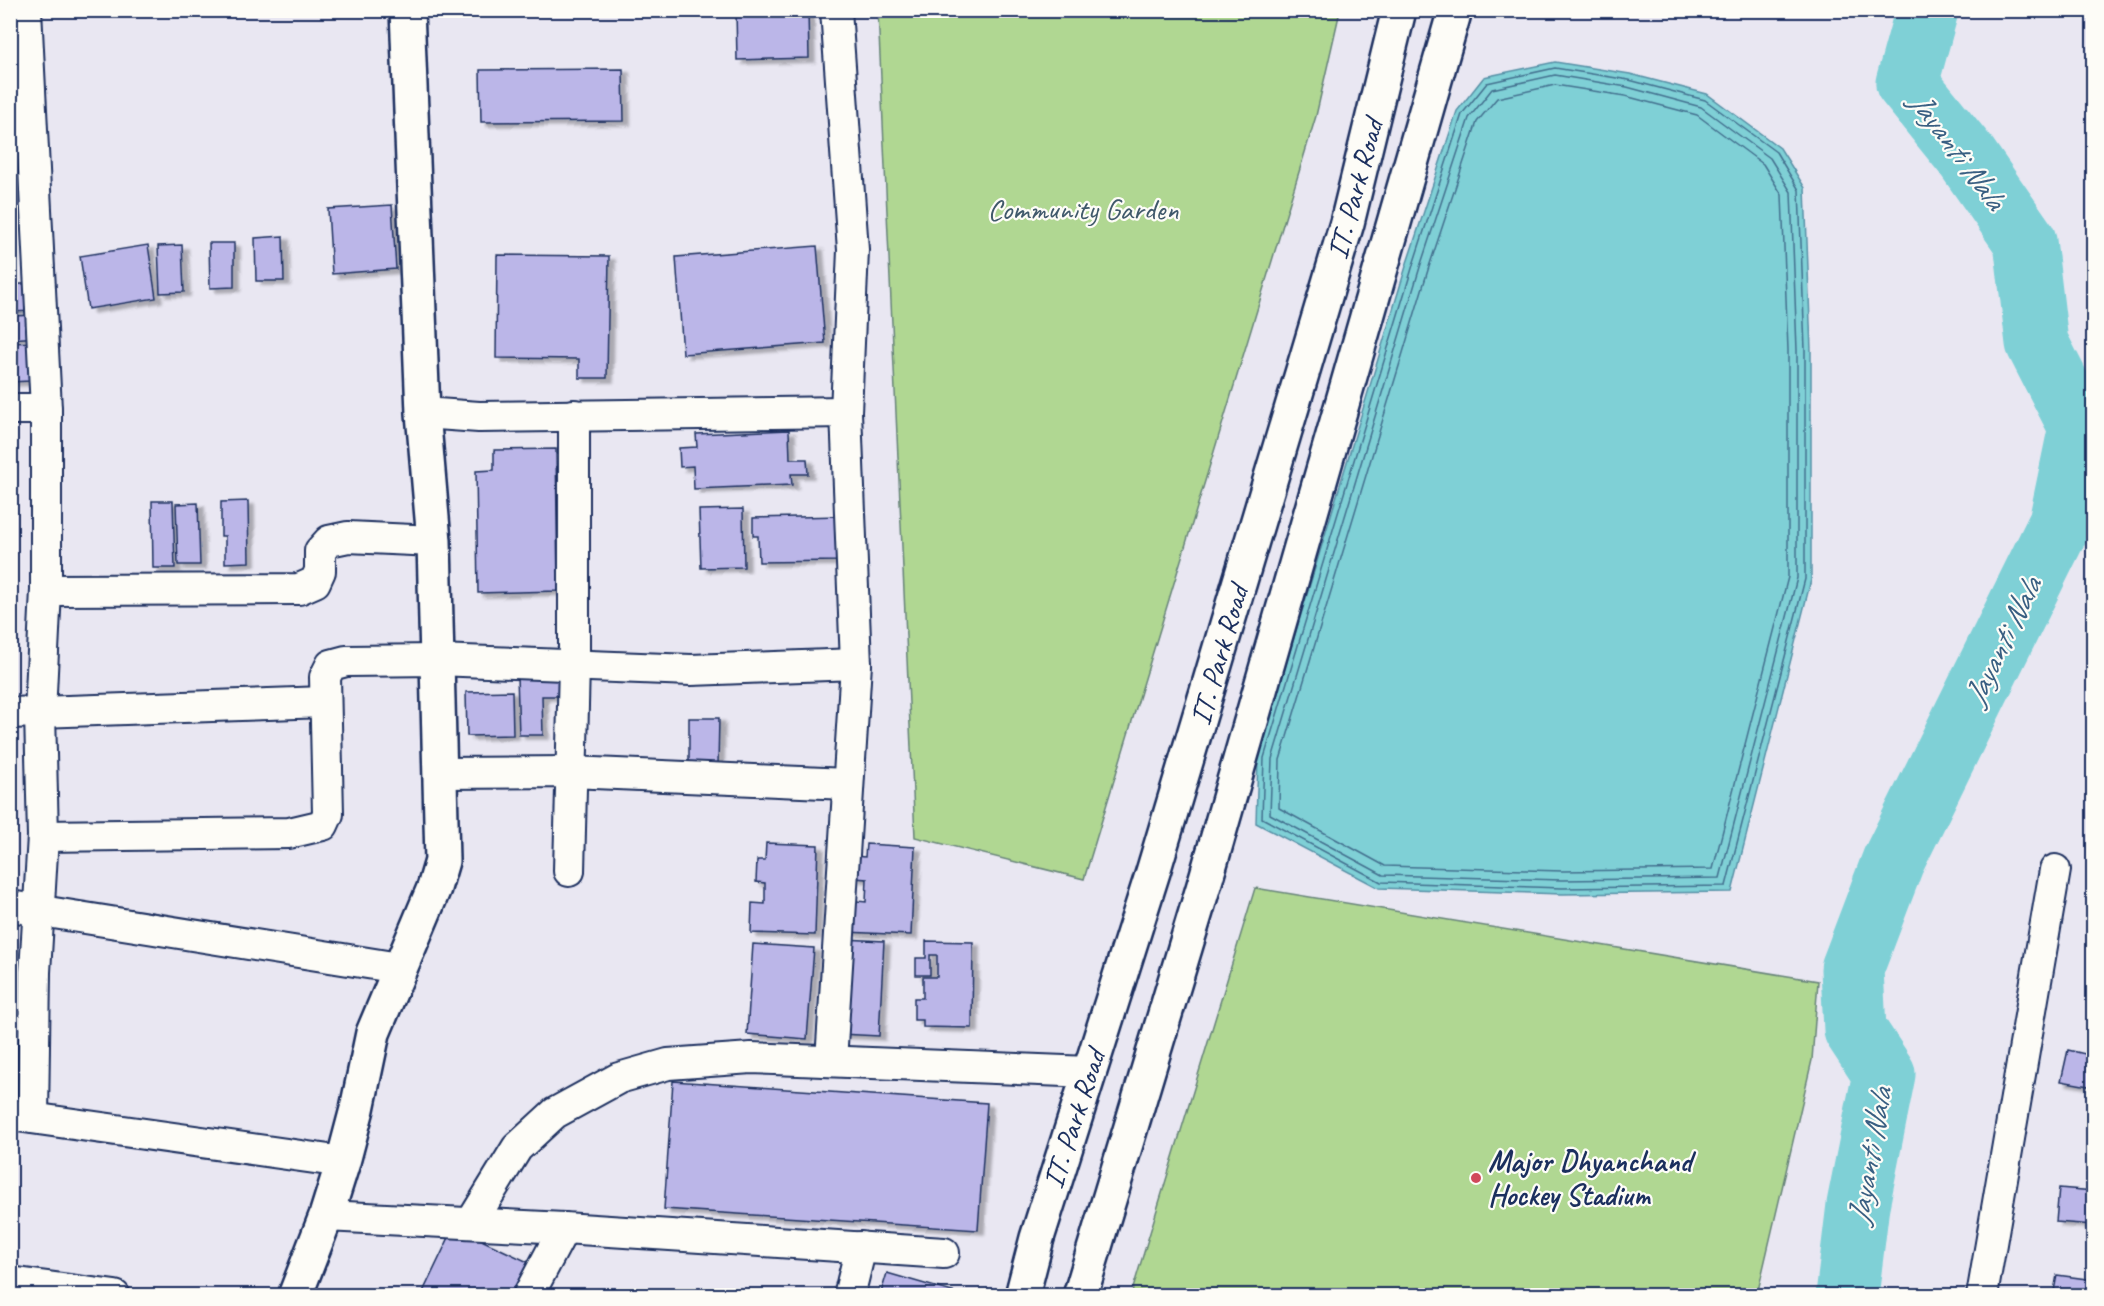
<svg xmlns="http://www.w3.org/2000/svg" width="2104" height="1306" font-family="Caveat,sans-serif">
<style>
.green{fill:#b0d792;stroke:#668378;stroke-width:1.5}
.water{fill:#7fd0d6;stroke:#5790a6;stroke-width:1.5}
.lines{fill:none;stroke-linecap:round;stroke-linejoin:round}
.shore{stroke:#436f8e;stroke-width:1.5}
.river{stroke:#7fd0d6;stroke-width:63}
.building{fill:#bbb6e8;stroke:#1b2f5e;stroke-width:1.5;filter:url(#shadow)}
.street-casing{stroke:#1b2f5e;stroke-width:34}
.secondary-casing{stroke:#1b2f5e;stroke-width:38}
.street{stroke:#fdfcf7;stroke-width:30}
.secondary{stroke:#fdfcf7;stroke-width:33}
.poi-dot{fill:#d1495b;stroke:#fdfcf7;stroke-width:2}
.labels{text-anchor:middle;stroke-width:4.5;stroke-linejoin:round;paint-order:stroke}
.street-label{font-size:30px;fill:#1b2f5e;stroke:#fdfcf7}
.park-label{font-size:30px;fill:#40596b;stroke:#fdfcf7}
.poi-label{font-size:30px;font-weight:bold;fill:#1b2f5e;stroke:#fdfcf7;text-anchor:start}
.water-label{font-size:32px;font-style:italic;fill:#395f82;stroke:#fdfcf7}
</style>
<defs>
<filter id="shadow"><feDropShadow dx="6" dy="4" stdDeviation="1.5" flood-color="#0004"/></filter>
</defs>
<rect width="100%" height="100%" fill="#e9e7f2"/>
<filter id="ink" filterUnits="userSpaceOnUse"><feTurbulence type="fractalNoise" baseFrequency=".0167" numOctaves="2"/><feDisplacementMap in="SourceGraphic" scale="12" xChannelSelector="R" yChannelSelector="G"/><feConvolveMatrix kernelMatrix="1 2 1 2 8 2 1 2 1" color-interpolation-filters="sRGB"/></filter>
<g filter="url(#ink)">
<!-- green -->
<g class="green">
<polygon points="878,11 1340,11 1316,116 1084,879 915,837"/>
<polygon points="1255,888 1818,981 1812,1060 1757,1295 1131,1295"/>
</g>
<!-- water -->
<polygon class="water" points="1555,62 1630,74 1707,94 1780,148 1805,188 1811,350 1811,580 1732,892 1562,894 1379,888 1256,823 1258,757 1407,263 1457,111 1484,77"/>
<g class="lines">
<!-- shore -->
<g class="shore">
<polygon points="1555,68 1629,80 1705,100 1776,152 1799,190 1805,350 1805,579 1726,886 1562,888 1381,882 1262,818 1264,758 1413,265 1462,114 1487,83"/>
<polygon points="1555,75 1627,87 1701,107 1770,158 1791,192 1797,350 1797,578 1720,878 1562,880 1383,875 1270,814 1272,759 1420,267 1469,118 1492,89"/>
<polygon points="1555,85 1625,96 1697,115 1763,164 1782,195 1788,350 1788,577 1713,869 1563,871 1385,866 1279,808 1280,760 1428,270 1477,122 1497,98"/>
</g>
<!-- river -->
<polyline class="river" points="1847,1296 1858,1205 1884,1074 1855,1030 1852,969 1893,861 2060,523 2080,427 2037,343 2025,241 1966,156 1907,83 1927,10"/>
</g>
<!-- building -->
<g class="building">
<polygon points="736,10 808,10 809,58 737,60"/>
<polygon points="623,69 624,121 481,122 480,70"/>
<polygon points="2091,94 2094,94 2094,167 2087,167"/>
<polygon points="392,205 396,269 332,274 328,209"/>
<polygon points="283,236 284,281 256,281 255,238"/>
<polygon points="209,243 234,243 234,287 210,288"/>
<polygon points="148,245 156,298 88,309 80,256"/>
<polygon points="182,245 184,292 160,293 158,246"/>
<polygon points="817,246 825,343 683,354 676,257"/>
<polygon points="497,255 609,256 607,378 579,378 579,359 496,358"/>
<polygon points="33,283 35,311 10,312 10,285"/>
<polygon points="38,315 39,337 10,339 10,316"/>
<polygon points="38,342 39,358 28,359 30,381 10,382 10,343"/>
<polygon points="789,430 790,459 807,459 808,474 791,474 792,485 694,489 693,466 680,467 679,448 697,447 696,434"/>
<polygon points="556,449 558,591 478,593 476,471 494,470 494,450"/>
<polygon points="152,501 173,501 175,568 153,568"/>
<polygon points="248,501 249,562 225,563 225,536 221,536 221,502"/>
<polygon points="198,503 200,565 178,565 176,504"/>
<polygon points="743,509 744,567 701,568 699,510"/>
<polygon points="841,516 841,561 759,562 758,536 753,536 753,518"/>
<polygon points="563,675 563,696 542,696 543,735 519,735 517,676"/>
<polygon points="512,691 513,735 467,736 466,692"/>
<polygon points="689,718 719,718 718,765 689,765"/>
<polygon points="766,843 818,845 815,935 751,933 752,903 765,904 765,883 756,882 757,860 765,860"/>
<polygon points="866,844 915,847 911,935 846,932 848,900 866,902 867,879 854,878 855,856 865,857"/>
<polygon points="824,938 884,941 879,1036 820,1033"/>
<polygon points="926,941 973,942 972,1028 923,1027 923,1020 914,1020 914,998 923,998 923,977 937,977 937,955 930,955 930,975 916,975 916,958 926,958"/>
<polygon points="753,944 814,948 807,1039 747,1034"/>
<polygon points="2068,1050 2094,1056 2094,1087 2061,1081"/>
<polygon points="673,1081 987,1103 978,1230 664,1209"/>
<polygon points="2059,1188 2094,1191 2094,1225 2056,1222"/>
<polygon points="454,1227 528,1262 512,1296 421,1296"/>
<polygon points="887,1273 963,1295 963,1296 880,1296"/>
<polygon points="2057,1275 2094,1280 2094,1296 2053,1296"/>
</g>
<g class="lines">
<defs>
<g id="street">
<polyline points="26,10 46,409 46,590 40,713 43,836 35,972 33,1118"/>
<polyline points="10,409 46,409"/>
<polyline points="423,413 479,417 846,412"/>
<polyline points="46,590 299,589 315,582 320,571 320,551 329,541 348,537 434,541"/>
<polyline points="10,713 325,702"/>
<polyline points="440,773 571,772 847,784"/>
<polyline points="43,836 289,833 323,825 328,814 325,677 331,665 346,661 438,660 691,670 856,664"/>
<polyline points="569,871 574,664 574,415"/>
<polyline points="10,906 399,968"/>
<polyline points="831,1061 856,664 846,412 853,250 836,10"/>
<polyline points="10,1115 343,1162"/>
<polyline points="326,1216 564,1228 944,1253"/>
<polyline points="471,1223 517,1148 555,1113 619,1078 668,1064 751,1058 1089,1072"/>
<polyline points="10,1282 115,1296"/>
<polyline points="528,1296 564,1228"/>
<polyline points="849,1296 861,1247"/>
<polyline points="1982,1296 2055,870"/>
</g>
<g id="secondary">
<polyline points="295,1296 326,1216 343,1162 357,1109 373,1033 434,888 442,861 434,541 423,413 407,10"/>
<polyline points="1022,1296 1037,1238 1153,872 1347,223 1399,10"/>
<polyline points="1080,1296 1207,875 1455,10"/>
</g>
</defs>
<!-- street casing -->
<use href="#street" class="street-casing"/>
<!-- secondary casing -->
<use href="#secondary" class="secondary-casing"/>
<!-- street -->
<use href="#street" class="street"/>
<!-- secondary -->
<use href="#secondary" class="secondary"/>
</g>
</g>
<!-- markers -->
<circle class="poi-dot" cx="1476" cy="1178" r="6"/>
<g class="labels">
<!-- street labels -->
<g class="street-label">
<text transform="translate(1355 189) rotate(-75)" y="10">IT. Park Road</text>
<text transform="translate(1219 655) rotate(-74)" y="10">IT. Park Road</text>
<text transform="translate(1074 1119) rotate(-72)" y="10">IT. Park Road</text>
</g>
<!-- park labels -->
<g class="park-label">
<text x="1083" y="219">Community Garden</text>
</g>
<!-- poi labels -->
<g class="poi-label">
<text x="1488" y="1171">Major Dhyanchand<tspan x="1488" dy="34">Hockey Stadium</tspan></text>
</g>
<!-- water labels -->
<g class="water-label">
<text transform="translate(1958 150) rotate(53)" y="11">Jayanti Nala</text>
<text transform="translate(2002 641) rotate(-64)" y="11">Jayanti Nala</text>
<text transform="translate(1869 1156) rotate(-80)" y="11">Jayanti Nala</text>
</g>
</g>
<!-- margin -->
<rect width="2104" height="1306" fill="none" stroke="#fdfcf7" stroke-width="36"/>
<rect x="18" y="18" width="2068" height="1270" fill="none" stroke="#1b2f5e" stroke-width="2" filter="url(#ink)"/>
</svg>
